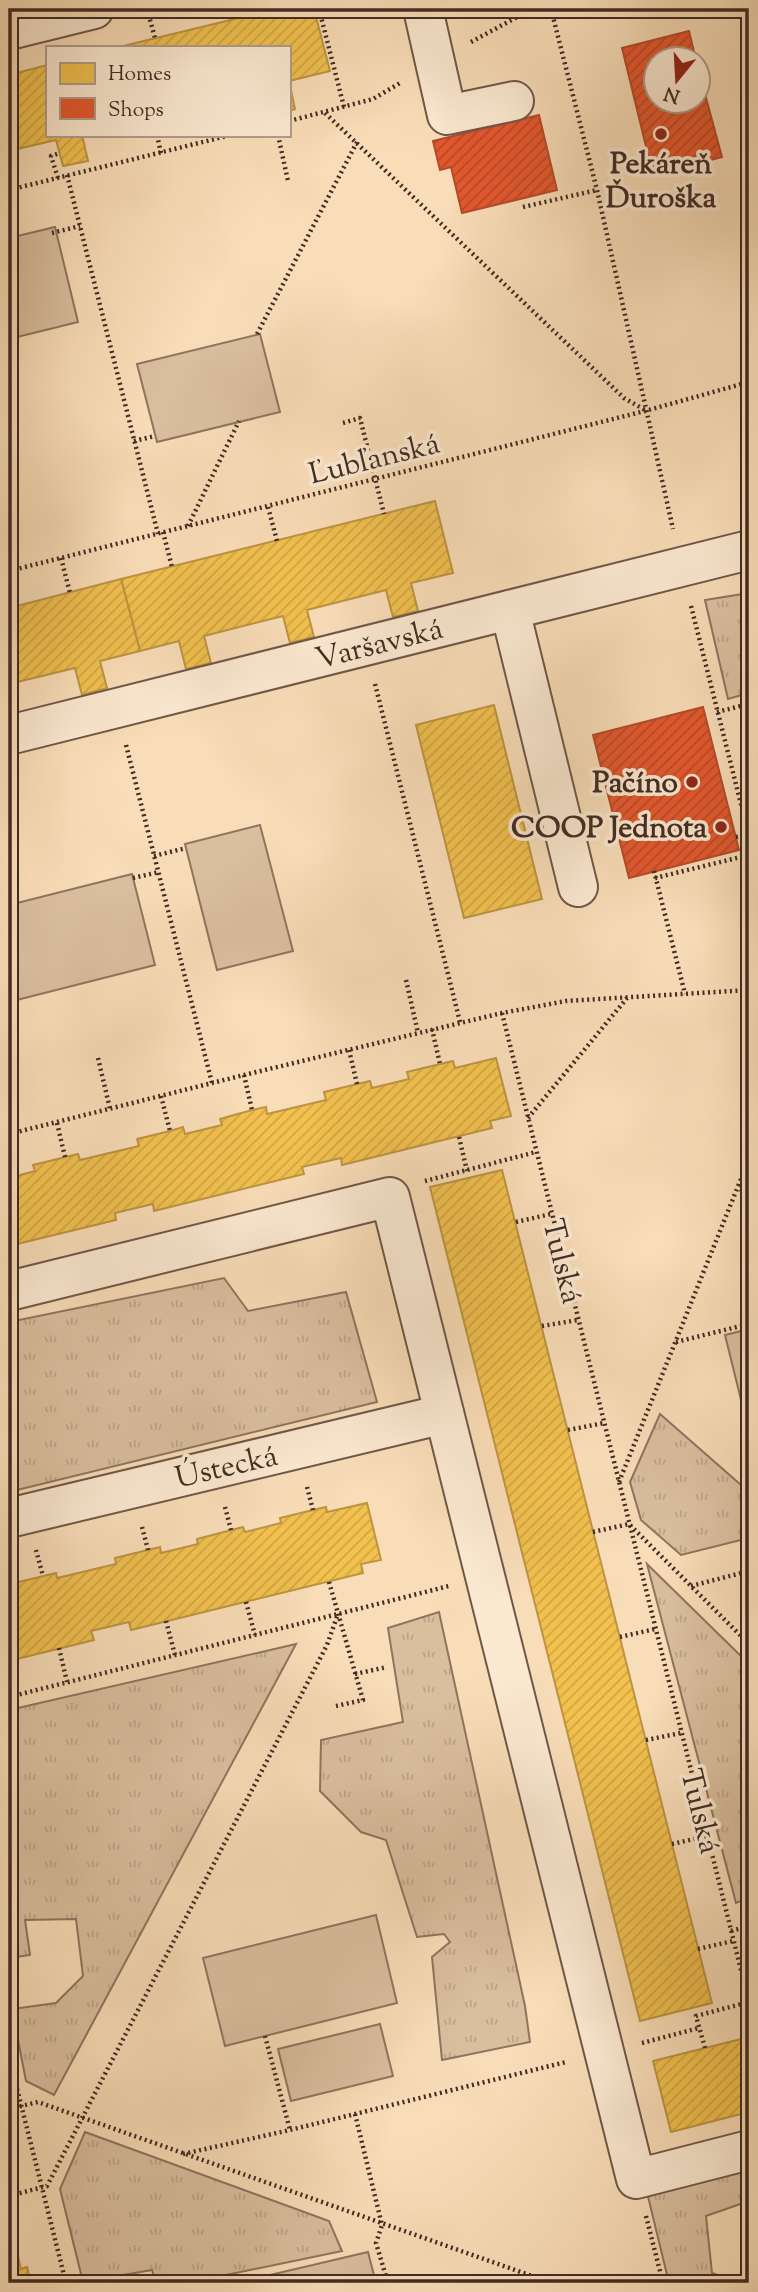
<svg xmlns="http://www.w3.org/2000/svg" width="758" height="2292" font-family="'Sorts Mill Goudy',serif">
<style>
.grass{fill:url(#grass-tufts);stroke:#8e7561;stroke-width:2}
.pitch{fill:#dabf9f;stroke:#8e7561;stroke-width:2}
.homes{fill:url(#homes-hatch);stroke:#bd9441;stroke-width:2}
.shops{fill:url(#shops-hatch);stroke:#b34a2b;stroke-width:2}
.lines{fill:none;stroke-linecap:round;stroke-linejoin:round}
.minor-casing{stroke:#6f5848;stroke-width:42}
.path{stroke:#412b23;stroke-width:4.5;stroke-dasharray:2 3.5;stroke-linecap:butt}
.minor{stroke:#fbe9d1;stroke-width:38}
.poi-dot{fill:#8f2418;stroke:#fbe9d1;stroke-width:2.5}
.labels{text-anchor:middle;stroke-width:7;stroke-linejoin:round;paint-order:stroke}
.poi-label{font-size:30px;font-weight:bold;fill:#412b23;stroke:#fbe9d1;text-anchor:end}
.street-label{font-size:30px;fill:#412b23;stroke:#fbe9d1}
</style>
<defs>
<pattern id="grass-tufts" width="24" height="20" patternUnits="userSpaceOnUse" patternTransform="scale(1.75)"><rect width="24" height="20" fill="#dabf9f"/><path d="M3 7l-1-3M5 7V3M7 7l1-3M15 17l-1-3M17 17v-4M19 17l1-3" fill="none" stroke="#bca489"/></pattern>
<pattern id="homes-hatch" width="6" height="6" patternUnits="userSpaceOnUse" patternTransform="scale(1.75)"><rect width="6" height="6" fill="#f2c14e"/><path d="M-1 1l2-2M0 6l6-6M5 7l2-2" fill="none" stroke="#d1a644"/></pattern>
<pattern id="shops-hatch" width="6" height="6" patternUnits="userSpaceOnUse" patternTransform="scale(1.75)"><rect width="6" height="6" fill="#e4572e"/><path d="M-1 1l2-2M0 6l6-6M5 7l2-2" fill="none" stroke="#ba4827"/></pattern>
</defs>
<rect width="100%" height="100%" fill="#f9ddb8"/>
<filter id="stains"><feTurbulence type="fractalNoise" baseFrequency=".00286" numOctaves="4"/><feColorMatrix values="0 0 0 0 .2 0 0 0 0 .09 0 0 0 0 .02 0 0 0 .5 -.17"/></filter>
<radialGradient id="worn" r=".72"><stop offset=".6" stop-color="#630" stop-opacity="0"/><stop offset="1" stop-color="#630" stop-opacity=".3"/></radialGradient>
<!-- grass -->
<g class="grass">
<polygon points="749,593 749,693 728,699 705,600"/>
<polygon points="224,1278 248,1311 346,1292 377,1402 9,1492 9,1322"/>
<polygon points="660,1414 749,1492 749,1538 681,1555 641,1520 630,1482"/>
<polygon points="647,1564 749,1664 749,1898 736,1903"/>
<polygon points="439,1612 525,2006 530,2042 442,2060 432,1957 450,1942 444,1934 417,1937 386,1840 361,1832 320,1791 321,1740 403,1722 388,1628"/>
<polygon points="296,1644 54,2095 26,2081 12,2009 56,2003 83,1976 76,1919 25,1920 30,1955 9,1958 9,1710"/>
<polygon points="85,2132 329,2221 342,2251 216,2277 217,2283 156,2283 152,2270 83,2282 60,2189"/>
<polygon points="749,2160 749,2201 706,2216 712,2273 741,2283 669,2283 645,2184"/>
</g>
<!-- pitch -->
<g class="pitch">
<polygon points="55,227 78,322 9,339 9,238"/>
<polygon points="260,334 280,412 157,442 137,364"/>
<polygon points="260,825 293,951 217,970 185,844"/>
<polygon points="132,874 155,965 9,1002 9,905"/>
<polygon points="749,1329 749,1424 747,1424 725,1335"/>
<polygon points="376,1915 397,2003 225,2046 203,1958"/>
<polygon points="380,2024 393,2076 291,2101 278,2049"/>
<polygon points="368,2252 376,2283 236,2283"/>
</g>
<!-- homes -->
<g class="homes">
<polygon points="276,9 314,9 330,71 289,81 295,109 289,111 289,47 119,47"/>
<polygon points="47,65 47,135 82,135 88,161 63,166 56,140 9,151 9,75"/>
<polygon points="435,501 453,573 411,583 418,611 393,617 386,590 307,610 314,637 290,643 283,616 204,636 211,663 186,669 179,641 140,651 121,579"/>
<polygon points="121,579 140,651 100,661 107,688 82,695 75,668 9,684 9,608"/>
<polygon points="494,705 542,899 464,918 416,725"/>
<polygon points="496,1058 511,1116 490,1121 492,1128 342,1165 341,1158 302,1167 304,1174 154,1211 153,1204 115,1213 116,1220 9,1246 9,1178 35,1171 33,1165 78,1154 80,1160 139,1146 137,1139 170,1131 183,1127 185,1134 222,1125 220,1119 252,1110 266,1107 267,1114 326,1100 324,1092 370,1081 372,1088 409,1079 407,1072 453,1061 455,1068"/>
<polygon points="502,1170 712,2003 640,2021 430,1187"/>
<polygon points="367,1503 381,1560 361,1564 363,1573 131,1630 129,1622 91,1631 94,1640 9,1661 10,1584 56,1573 57,1578 116,1564 115,1558 160,1547 161,1553 198,1544 197,1539 243,1527 245,1532 281,1523 280,1518 313,1510 326,1507 327,1512"/>
<polygon points="749,2037 749,2112 671,2132 653,2061"/>
<polygon points="9,2218 21,2269 27,2267 31,2283 9,2283"/>
</g>
<!-- shops -->
<g class="shops">
<polygon points="689,31 696,60 656,60 656,102 698,102 698,68 722,157 653,175 622,48"/>
<polygon points="539,115 557,190 462,213 451,167 440,170 433,141"/>
<polygon points="703,707 739,850 629,878 593,735"/>
</g>
<g class="lines">
<defs>
<g id="minor">
<polyline points="423,9 447,115 514,101"/>
<polyline points="9,30 94,9"/>
<polyline points="510,610 578,887"/>
<polyline points="9,735 749,550"/>
<polyline points="9,1291 390,1197 636,2179 749,2150"/>
<polyline points="9,1518 444,1414"/>
</g>
</defs>
<!-- minor casing -->
<use href="#minor" class="minor-casing"/>
<!-- path -->
<g class="path">
<polyline points="147,9 155,38"/>
<polyline points="257,9 258,13"/>
<polyline points="319,9 344,107"/>
<polyline points="551,9 597,190 673,529"/>
<polyline points="471,42 532,9"/>
<polyline points="325,113 624,398 645,410"/>
<polyline points="289,121 373,99 400,83"/>
<polyline points="157,135 161,153"/>
<polyline points="278,135 288,181"/>
<polyline points="67,175 158,534"/>
<polyline points="58,178 51,156 60,153"/>
<polyline points="9,190 231,135"/>
<polyline points="523,207 597,190"/>
<polyline points="52,233 80,226"/>
<polyline points="257,334 357,142"/>
<polyline points="343,423 360,418 384,514"/>
<polyline points="134,441 155,436"/>
<polyline points="268,507 277,541"/>
<polyline points="188,526 239,421"/>
<polyline points="163,532 172,567"/>
<polyline points="61,558 70,593"/>
<polyline points="9,571 645,411 749,382"/>
<polyline points="691,606 749,836"/>
<polyline points="375,684 460,1022"/>
<polyline points="717,712 749,704"/>
<polyline points="126,745 212,1083"/>
<polyline points="736,837 749,835"/>
<polyline points="154,856 186,848"/>
<polyline points="654,871 685,994"/>
<polyline points="133,878 159,872"/>
<polyline points="655,878 749,855"/>
<polyline points="406,980 418,1033"/>
<polyline points="502,1013 749,2002"/>
<polyline points="432,1029 440,1064"/>
<polyline points="349,1050 357,1084"/>
<polyline points="98,1058 110,1109"/>
<polyline points="244,1075 252,1110"/>
<polyline points="161,1096 170,1131"/>
<polyline points="528,1118 627,998"/>
<polyline points="57,1123 65,1157"/>
<polyline points="9,1134 244,1075 502,1013 566,1001 749,990"/>
<polyline points="459,1137 467,1171"/>
<polyline points="425,1181 536,1152"/>
<polyline points="740,1184 749,1220"/>
<polyline points="516,1222 551,1214"/>
<polyline points="542,1326 578,1320"/>
<polyline points="676,1342 749,1324"/>
<polyline points="568,1430 604,1423"/>
<polyline points="619,1482 749,1159"/>
<polyline points="307,1487 313,1510"/>
<polyline points="225,1507 231,1530"/>
<polyline points="142,1527 148,1550"/>
<polyline points="593,1532 629,1524 749,1644"/>
<polyline points="36,1550 43,1576"/>
<polyline points="329,1582 363,1700 336,1706"/>
<polyline points="691,1586 749,1571"/>
<polyline points="246,1602 255,1635"/>
<polyline points="166,1621 175,1655"/>
<polyline points="620,1637 655,1629"/>
<polyline points="59,1648 67,1682"/>
<polyline points="355,1674 387,1667"/>
<polyline points="9,1697 449,1586"/>
<polyline points="646,1740 681,1733"/>
<polyline points="672,1844 707,1836"/>
<polyline points="731,1931 749,1926"/>
<polyline points="698,1949 733,1941"/>
<polyline points="265,2036 290,2130"/>
<polyline points="642,2043 699,2028"/>
<polyline points="705,2048 696,2016 749,2002"/>
<polyline points="9,2057 66,2283"/>
<polyline points="9,2109 38,2102 552,2283"/>
<polyline points="355,2114 382,2225 376,2243 388,2283"/>
<polyline points="183,2154 290,2130 566,2062"/>
<polyline points="9,2196 47,2186 327,1645 338,1614"/>
<polyline points="646,2216 663,2283"/>
</g>
<!-- minor -->
<use href="#minor" class="minor"/>
</g>
<!-- markers -->
<g class="poi-dot">
<circle cx="661" cy="134" r="7"/>
<circle cx="692" cy="782" r="7"/>
<circle cx="721" cy="827" r="7"/>
</g>
<g class="labels">
<!-- poi labels -->
<g class="poi-label">
<text x="661" y="173" text-anchor="middle">Pekáreň<tspan x="661" dy="34">Ďuroška</tspan></text>
<text x="678" y="792">Pačíno</text>
<text x="707" y="837">COOP Jednota</text>
</g>
<!-- street labels -->
<g class="street-label">
<text transform="translate(374 458) rotate(-14)" y="10">Ľubľanská</text>
<text transform="translate(379 643) rotate(-14)" y="10">Varšavská</text>
<text transform="translate(563 1261) rotate(76)" y="10">Tulská</text>
<text transform="translate(226 1466) rotate(-13)" y="10">Ústecká</text>
<text transform="translate(701 1811) rotate(76)" y="10">Tulská</text>
</g>
</g>
<!-- margin -->
<rect width="758" height="2292" fill="none" stroke="#f9ddb8" stroke-width="35"/>
<rect x="10" y="10" width="737" height="2271" fill="none" stroke="#412b23" stroke-width="3.5"/>
<rect x="18" y="18" width="723" height="2257" fill="none" stroke="#412b23" stroke-width="2"/>
<!-- legend -->
<rect x="46" y="46" width="245" height="91" fill="#fbe9d1" stroke="#b19d8b" stroke-width="2"/>
<rect x="60" y="63" width="35" height="21" fill="#f2c14e" stroke="#b19d8b" stroke-width="2"/>
<text x="108" y="80" font-size="21" fill="#412b23">Homes</text>
<rect x="60" y="98" width="35" height="21" fill="#e4572e" stroke="#b19d8b" stroke-width="2"/>
<text x="108" y="116" font-size="21" fill="#412b23">Shops</text>
<!-- north arrow -->
<g transform="translate(677 80) rotate(198)"><circle r="33" fill="#fbe9d1" stroke="#b19d8b" stroke-width="2"/>
<path d="M0-5L12 26L0 18L-12 26Z" fill="#8f2418"/>
<text y="-10" font-size="19" font-weight="bold" text-anchor="middle" fill="#412b23">N</text>
</g>
<rect width="100%" height="100%" filter="url(#stains)"/>
<rect width="100%" height="100%" fill="url(#worn)"/>
</svg>
